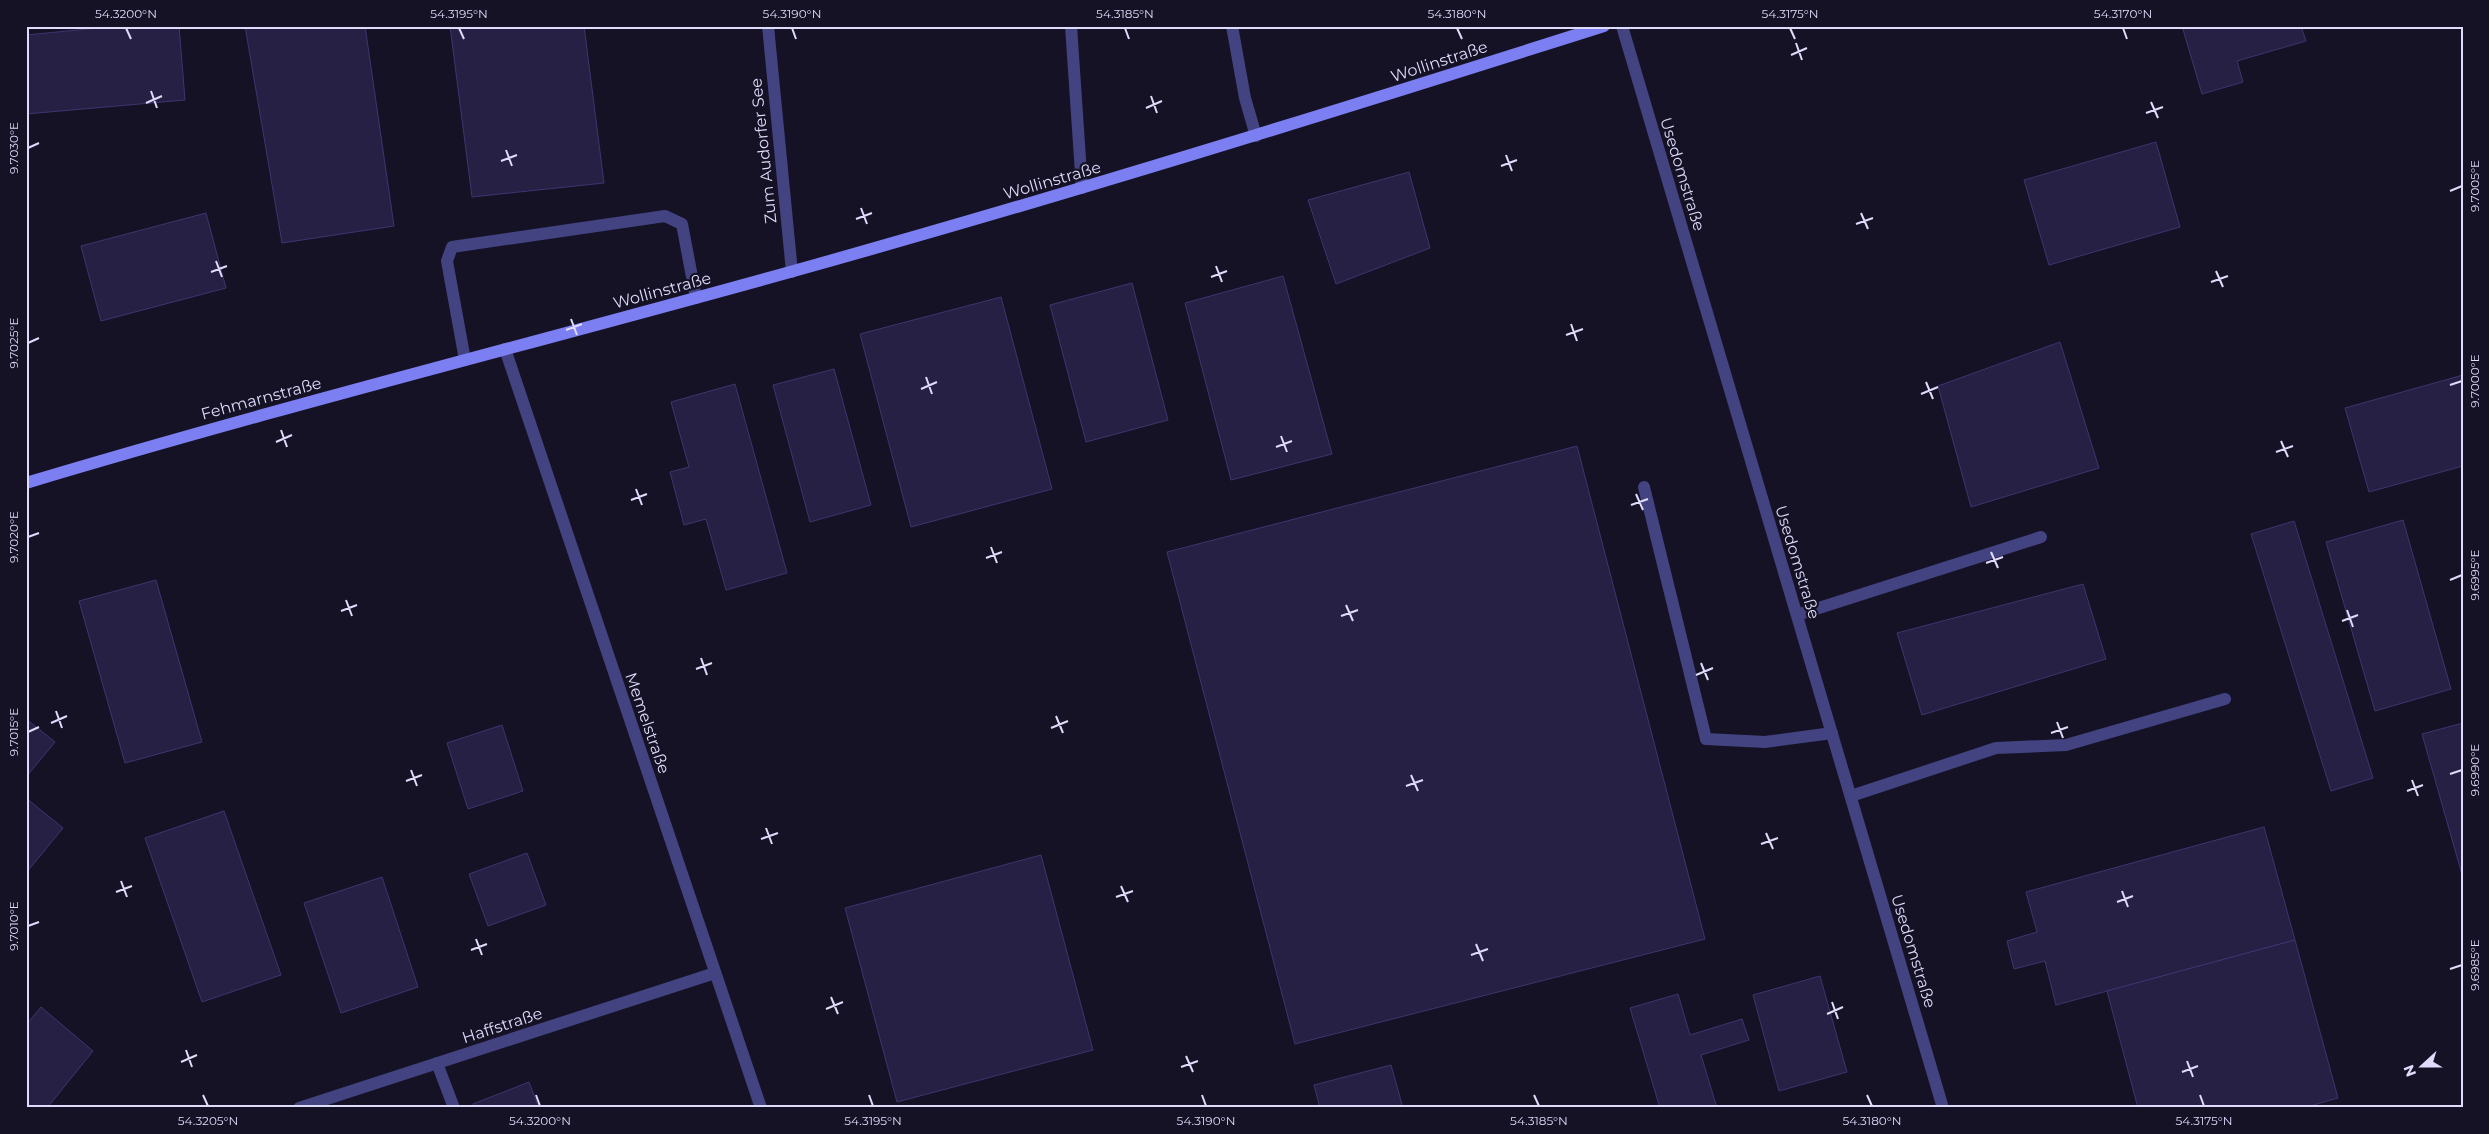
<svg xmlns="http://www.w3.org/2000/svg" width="2489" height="1134" font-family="Montserrat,sans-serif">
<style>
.building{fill:#262045;stroke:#3e356f}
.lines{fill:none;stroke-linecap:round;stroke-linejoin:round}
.lane{stroke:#424380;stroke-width:12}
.street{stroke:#424380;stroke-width:12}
.secondary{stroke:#7c7ff1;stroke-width:12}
.ticks{fill:none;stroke:#dedbfb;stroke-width:2}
.labels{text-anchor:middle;stroke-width:4.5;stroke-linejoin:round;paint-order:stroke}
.street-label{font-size:16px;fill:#dedbfb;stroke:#151226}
.neatline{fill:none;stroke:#dedbfb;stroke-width:2}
.ticks-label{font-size:12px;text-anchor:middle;fill:#dedbfb}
</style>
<rect width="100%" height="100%" fill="#151226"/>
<!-- building -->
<g class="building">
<polygon points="118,26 179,26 185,100 26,114 26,35"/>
<polygon points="245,26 365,26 394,226 282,243"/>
<polygon points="450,26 584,26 604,183 472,197"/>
<polygon points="2182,26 2301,26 2306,41 2237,61 2243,82 2202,94"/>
<polygon points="2156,142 2180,227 2049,265 2024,180"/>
<polygon points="1409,172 1430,248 1336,284 1308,200"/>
<polygon points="206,213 226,288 101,321 81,246"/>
<polygon points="1283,276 1332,454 1231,480 1185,303"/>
<polygon points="1132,283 1168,420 1086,442 1050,305"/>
<polygon points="1001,297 1052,489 911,527 860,334"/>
<polygon points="2060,342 2099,468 1971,507 1938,386"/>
<polygon points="834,369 871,505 810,522 773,385"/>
<polygon points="2463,375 2463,466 2369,492 2345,408"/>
<polygon points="735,384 787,573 726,590 706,519 684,525 670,472 689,467 671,402"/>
<polygon points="1577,446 1705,939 1295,1044 1167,552"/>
<polygon points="2403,520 2451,689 2375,711 2326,542"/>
<polygon points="2294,521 2373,778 2331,791 2251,534"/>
<polygon points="156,580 202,742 125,763 79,601"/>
<polygon points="2083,584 2106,659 1922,715 1897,633"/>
<polygon points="26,719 55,742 26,777"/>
<polygon points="2463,723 2463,878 2422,734"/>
<polygon points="502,725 523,791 468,809 447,743"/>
<polygon points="26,798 63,828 26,873"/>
<polygon points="224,811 281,975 202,1002 145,838"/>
<polygon points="2264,827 2295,940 2056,1005 2045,961 2014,969 2007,941 2037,932 2026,892"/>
<polygon points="527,853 546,905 488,926 469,874"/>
<polygon points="1041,855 1093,1050 897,1102 845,908"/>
<polygon points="382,877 418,987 341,1013 304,903"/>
<polygon points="2295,940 2338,1098 2303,1108 2138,1108 2107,991"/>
<polygon points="1820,976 1847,1072 1779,1091 1753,995"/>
<polygon points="1678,994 1690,1035 1742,1019 1749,1040 1701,1055 1717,1108 1660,1108 1630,1008"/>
<polygon points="41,1007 93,1051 47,1108 26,1108 26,1025"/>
<polygon points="1391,1065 1403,1108 1320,1108 1314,1085"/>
<polygon points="529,1082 539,1108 474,1108 473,1104"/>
</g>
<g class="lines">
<!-- lane -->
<g class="lane">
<polyline points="1071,26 1082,188"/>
<polyline points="1232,26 1245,98 1256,136"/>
<polyline points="465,360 447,261 452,247 665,216 682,224 696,298"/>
<polyline points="1644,487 1706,739 1765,742 1832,733"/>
<polyline points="1797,615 2041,537"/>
<polyline points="1851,796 1996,748 2066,745 2225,699"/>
<polyline points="437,1063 454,1108"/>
</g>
<!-- street -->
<g class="street">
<polyline points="768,26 792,272"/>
<polyline points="1622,26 1943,1108"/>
<polyline points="505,349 761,1108"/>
<polyline points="299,1108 715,973"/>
</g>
<!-- secondary -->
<path class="secondary" d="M26 483C279 407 535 343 790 272 1063 196 1333 112 1604 26"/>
</g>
<!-- ticks -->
<path class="ticks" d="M126 28 131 39M459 28 464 39M792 28 796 39M1125 28 1129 39M1457 28 1462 39M1790 28 1795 39M2123 28 2127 39M1796 43 1802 60M1791 55 1807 48M151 91 157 108M1151 96 1157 113M2151 102 2158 118M146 103 162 96M1146 108 1162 101M2146 113 2163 107M28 148 39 143M506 150 512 166M1506 155 1512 171M501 161 517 155M1501 166 1517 160M2450 191 2462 186M861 208 867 224M1861 213 1868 229M856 219 872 213M1856 224 1873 218M216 261 222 277M1216 266 1222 282M2216 271 2223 287M211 272 227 266M1211 277 1227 271M2211 282 2228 276M571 319 577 335M1571 324 1577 341M566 330 582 324M1566 335 1583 329M28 343 39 338M926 377 932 394M1926 382 1933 399M2450 385 2462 381M921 389 937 382M1921 394 1938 387M281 430 287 447M1281 436 1287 452M2281 441 2288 457M276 442 292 435M1276 447 1292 441M2276 452 2293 446M636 489 642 505M1636 494 1643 510M631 500 647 494M1631 505 1648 499M28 537 39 533M991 547 997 563M1991 552 1998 568M986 558 1002 552M1986 563 2003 557M2450 580 2462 575M346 600 352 616M1346 605 1353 621M2347 610 2353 627M341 611 357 605M1341 616 1358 610M2342 621 2358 615M701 658 707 675M1701 663 1708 680M696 669 712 663M1696 675 1713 668M56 711 62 728M1056 716 1063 733M2057 722 2063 738M51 723 67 716M1051 728 1068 721M28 732 39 727M2051 733 2068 727M411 770 417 786M2450 774 2462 770M1411 775 1418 791M2412 780 2418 796M406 781 422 775M1406 786 1423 780M2407 791 2423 785M766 828 772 844M1766 833 1773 849M761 839 778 833M1761 844 1778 838M121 881 127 897M1121 886 1128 902M2122 891 2128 907M116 892 132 886M1116 897 1133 891M2117 902 2133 896M28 926 39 922M476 939 482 955M1476 944 1483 961M471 950 487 944M1471 955 1488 949M2450 969 2462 965M831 997 838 1014M1832 1002 1838 1019M826 1009 843 1002M1827 1014 1843 1007M186 1050 192 1067M1186 1056 1193 1072M2187 1061 2193 1077M181 1062 197 1055M1181 1067 1198 1061M2182 1072 2198 1066M203 1095 208 1106M536 1095 540 1106M869 1095 873 1106M1202 1095 1206 1106M1534 1095 1539 1106M1867 1095 1872 1106M2200 1095 2204 1106"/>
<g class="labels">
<!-- street labels -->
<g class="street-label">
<text transform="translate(1439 61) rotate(-18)" y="6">Wollinstraße</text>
<text transform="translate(763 151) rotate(-96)" y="6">Zum Audorfer See</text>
<text transform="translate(1683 174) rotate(73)" y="6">Usedomstraße</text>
<text transform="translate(1052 180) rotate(-16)" y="6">Wollinstraße</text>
<text transform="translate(662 290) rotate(-15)" y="6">Wollinstraße</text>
<text transform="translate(261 398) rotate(-15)" y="6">Fehmarnstraße</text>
<text transform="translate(1798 562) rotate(73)" y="6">Usedomstraße</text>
<text transform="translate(648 723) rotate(71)" y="6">Memelstraße</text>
<text transform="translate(1914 951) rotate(73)" y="6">Usedomstraße</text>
<text transform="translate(502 1025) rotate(-18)" y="6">Haffstraße</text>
</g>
</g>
<!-- border -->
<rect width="2489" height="1134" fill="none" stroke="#151226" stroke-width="55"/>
<!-- north arrow -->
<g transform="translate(2422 1066) rotate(249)" stroke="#151226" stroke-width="4" paint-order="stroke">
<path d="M0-4L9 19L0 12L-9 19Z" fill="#dedbfb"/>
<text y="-8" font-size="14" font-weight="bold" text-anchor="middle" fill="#dedbfb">N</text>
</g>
<rect x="28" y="28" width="2434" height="1078" class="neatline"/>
<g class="ticks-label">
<text x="126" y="18">54.3200°N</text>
<text x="459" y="18">54.3195°N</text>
<text x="792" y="18">54.3190°N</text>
<text x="1125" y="18">54.3185°N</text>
<text x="1457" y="18">54.3180°N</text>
<text x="1790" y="18">54.3175°N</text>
<text x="2123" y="18">54.3170°N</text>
<text transform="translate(14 148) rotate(-90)" y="4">9.7030°E</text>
<text transform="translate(2475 186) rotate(-90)" y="4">9.7005°E</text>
<text transform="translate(14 343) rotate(-90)" y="4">9.7025°E</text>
<text transform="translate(2475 381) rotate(-90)" y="4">9.7000°E</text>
<text transform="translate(14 537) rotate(-90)" y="4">9.7020°E</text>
<text transform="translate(2475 575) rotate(-90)" y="4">9.6995°E</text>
<text transform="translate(14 732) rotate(-90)" y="4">9.7015°E</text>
<text transform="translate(2475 770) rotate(-90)" y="4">9.6990°E</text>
<text transform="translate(14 926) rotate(-90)" y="4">9.7010°E</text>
<text transform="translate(2475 965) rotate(-90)" y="4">9.6985°E</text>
<text x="208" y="1125">54.3205°N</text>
<text x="540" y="1125">54.3200°N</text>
<text x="873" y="1125">54.3195°N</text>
<text x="1206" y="1125">54.3190°N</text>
<text x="1539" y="1125">54.3185°N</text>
<text x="1872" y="1125">54.3180°N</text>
<text x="2204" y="1125">54.3175°N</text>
</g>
</svg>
